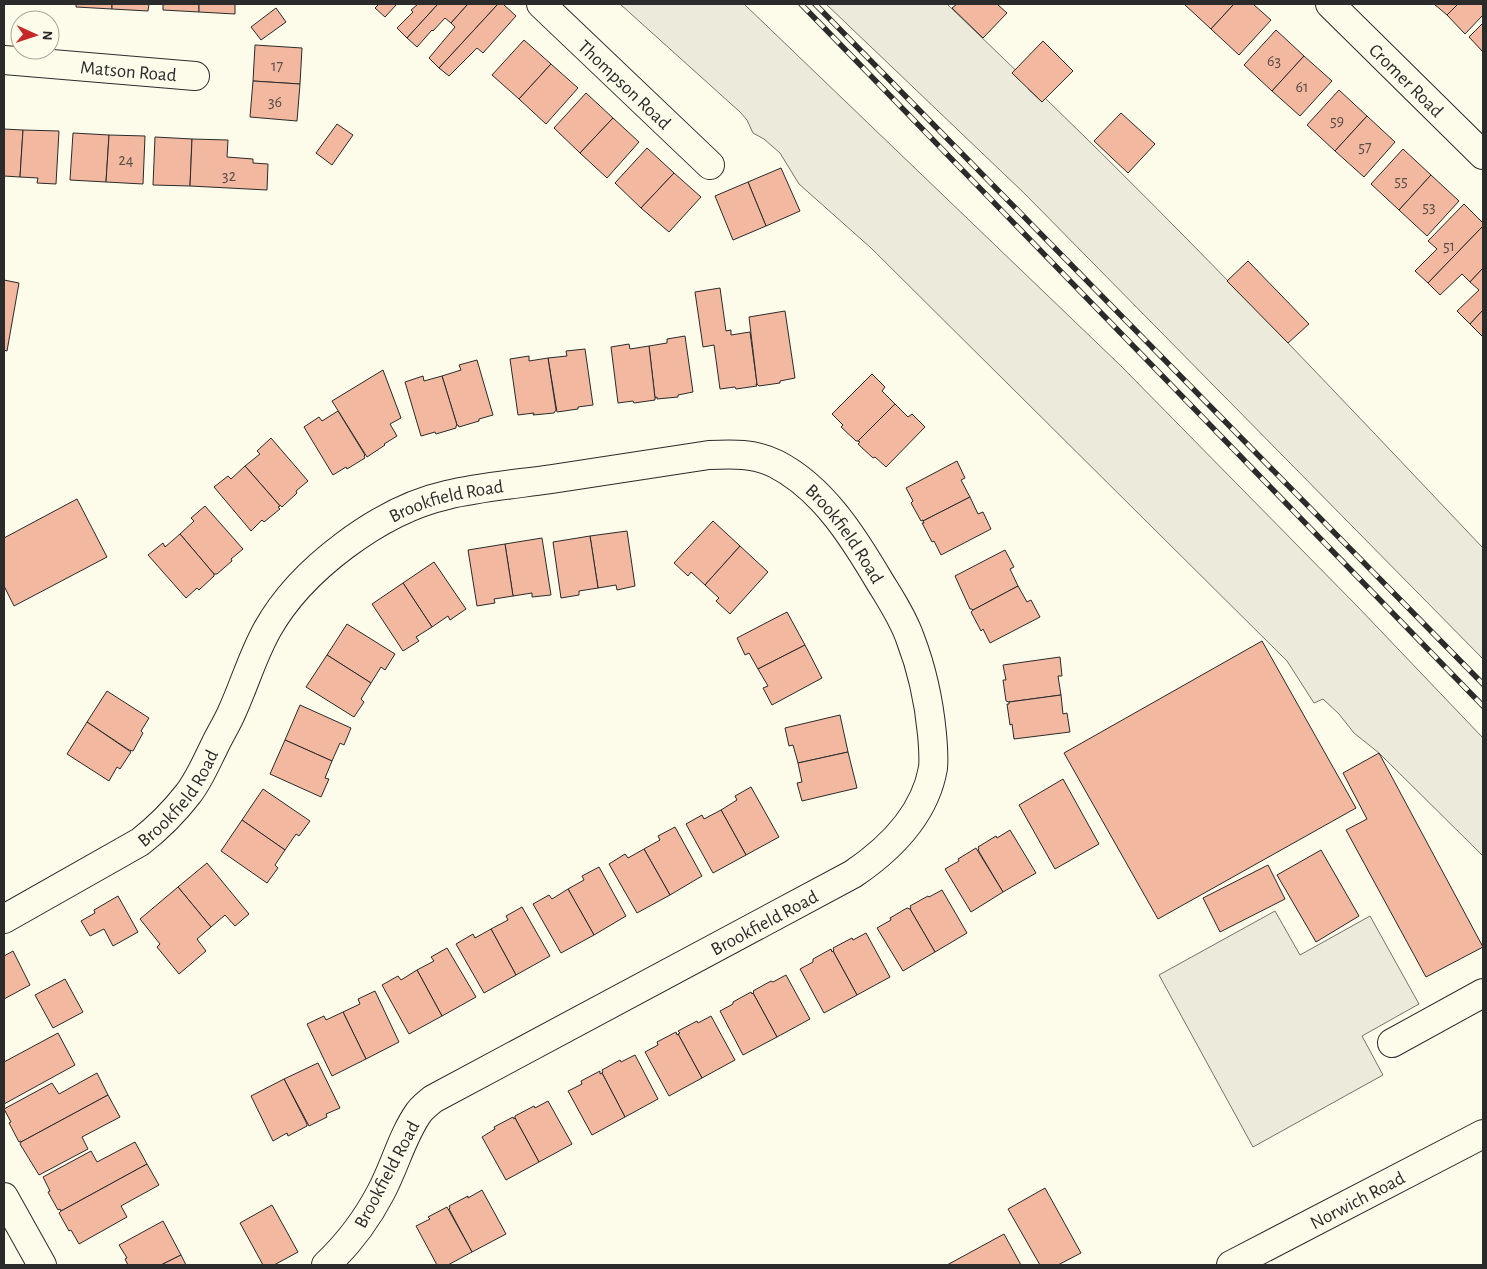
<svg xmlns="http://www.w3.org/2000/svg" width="1487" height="1269" font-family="'Alegreya Sans',sans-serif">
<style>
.green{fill:#ecebdb;stroke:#74746e}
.parking{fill:#eceadb;stroke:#74746e}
.building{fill:#f2b8a0;stroke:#2b2b2b}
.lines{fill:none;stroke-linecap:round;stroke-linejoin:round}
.minor-casing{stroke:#2b2b2b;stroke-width:30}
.major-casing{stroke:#2b2b2b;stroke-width:30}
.minor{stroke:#fdfbea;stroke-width:28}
.major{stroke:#fdfbea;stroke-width:28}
.rail-casing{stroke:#2b2b2b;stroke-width:5.5}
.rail{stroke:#fdfbea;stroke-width:4;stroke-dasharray:11;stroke-linecap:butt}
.labels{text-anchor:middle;stroke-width:4;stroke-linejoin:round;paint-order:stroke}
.number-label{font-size:16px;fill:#5d4e48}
.street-label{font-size:19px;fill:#2b2b2b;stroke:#fdfbea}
</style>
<rect width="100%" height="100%" fill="#fdfbea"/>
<!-- green -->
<g class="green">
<polygon points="620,4 744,4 1121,366 1358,607 1483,738 1483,856 1379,753 1354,733 1339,714 1323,699 1314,703 1287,661 871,248 799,184 780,153 764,139 753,133 747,120 740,112"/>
<path d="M826 4H947L1031 85 1028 89 1042 102 1045 98C1196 244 1339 396 1483 548V659L1025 194Z"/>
</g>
<!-- parking -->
<polygon class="parking" points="1275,911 1300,955 1370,916 1419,1004 1362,1036 1383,1075 1253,1147 1159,975"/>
<!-- building -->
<g class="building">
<polygon points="76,4 112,4 112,9 76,7"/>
<polygon points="112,4 149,4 148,11 112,9"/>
<polygon points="163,4 199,4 199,12 163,10"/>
<polygon points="199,4 235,4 235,14 199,12"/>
<polygon points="379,4 397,4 385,17 375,8"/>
<polygon points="418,4 438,4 407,38 397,28 413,12 411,10"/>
<polygon points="438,4 468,4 451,23 445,18 433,31 432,30 417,47 407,38"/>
<polygon points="468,4 498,4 439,68 429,58 455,27 451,23"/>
<polygon points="498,4 503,4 516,16 483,53 477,48 449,76 439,68"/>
<polygon points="957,4 997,4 1007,13 983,38 952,8"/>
<polygon points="1184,4 1234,4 1211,29"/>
<polygon points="1234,4 1253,4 1271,20 1239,55 1211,29"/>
<polygon points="1434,4 1458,4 1447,15"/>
<polygon points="1458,4 1483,4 1483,15 1465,34 1447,15"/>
<polygon points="276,8 286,22 261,40 251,27"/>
<polygon points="1483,23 1483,52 1469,37"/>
<polygon points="1276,30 1304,56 1272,91 1244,65"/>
<polygon points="524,40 551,64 519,99 492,75"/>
<polygon points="1043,41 1073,71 1042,102 1012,73"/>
<polygon points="255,45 302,48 300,84 253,81"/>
<polygon points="1304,56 1332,81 1300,116 1272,91"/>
<polygon points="551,64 578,88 546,124 519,99"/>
<polygon points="253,81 300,84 297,121 250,117"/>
<polygon points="1339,90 1367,116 1335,151 1307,125"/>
<polygon points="586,93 613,118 580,153 554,128"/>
<polygon points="1121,113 1155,144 1128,173 1094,141"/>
<polygon points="1367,116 1395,142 1364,177 1335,151"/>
<polygon points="613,118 639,142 607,178 580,153"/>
<polygon points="337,124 353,135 332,165 316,153"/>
<polygon points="4,129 23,130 20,177 4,176"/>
<polygon points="23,130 59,131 56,184 37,183 38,178 20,177"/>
<polygon points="73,133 109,135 106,182 70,180"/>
<polygon points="109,135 145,136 143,184 106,182"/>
<polygon points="155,137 192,139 190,186 153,185"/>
<polygon points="192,139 228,140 227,157 253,159 253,163 268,164 267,190 190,186"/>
<polygon points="647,148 674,173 641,208 615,183"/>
<polygon points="1403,149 1431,175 1399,210 1371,184"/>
<polygon points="781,168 800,211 766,226 748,182"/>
<polygon points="674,173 701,197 669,232 641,208"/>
<polygon points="1431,175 1459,201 1427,236 1399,210"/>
<polygon points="748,182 766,226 733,240 715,196"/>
<polygon points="1464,204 1483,223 1483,226 1428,283 1415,271 1437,249 1428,241"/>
<polygon points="1483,226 1483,268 1470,282 1462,274 1440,295 1428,283"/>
<polygon points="1248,261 1309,324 1288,343 1227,281"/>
<polygon points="1483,268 1483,310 1470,324 1457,311 1479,290 1470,282"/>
<polygon points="4,280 19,283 7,351 4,350"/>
<polygon points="720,288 726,331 731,330 731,335 750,332 757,384 756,384 757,386 736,389 735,387 720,389 714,345 703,347 695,292"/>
<polygon points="1483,310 1483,334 1482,336 1470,324"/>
<polygon points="785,311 795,378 780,381 780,383 759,386 757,384 749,317"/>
<polygon points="685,336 693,392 678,395 678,397 657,399 657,397 655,398 649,346 667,343 667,339"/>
<polygon points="629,344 630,349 649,346 655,398 655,400 634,403 633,401 618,403 611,347"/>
<polygon points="585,349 593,405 578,407 578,409 557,412 548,358 567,356 566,351"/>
<polygon points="529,356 529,361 548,358 556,410 554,413 533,415 534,413 518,415 510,359"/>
<polygon points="477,360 493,415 479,419 479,421 459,427 458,425 457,425 442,376 461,370 459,365"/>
<polygon points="383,370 401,418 390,424 397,436 384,444 385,445 367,457 332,401"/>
<polygon points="872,374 885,387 882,391 895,404 858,441 856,441 841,427 843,425 832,414"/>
<polygon points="423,376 424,381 442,376 457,425 456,426 456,428 436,434 435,432 421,436 405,382"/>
<polygon points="895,404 908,417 912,414 925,427 886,467 875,457 873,458 858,444 860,442 858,441"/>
<polygon points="338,411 365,455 364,456 365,458 347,469 346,467 333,475 304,427 319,417 322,421"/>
<polygon points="271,438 308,481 296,491 297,493 282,507 280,505 280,506 245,466 260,454 257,451"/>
<polygon points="957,461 965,478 961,480 970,497 923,521 923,520 921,521 911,503 913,501 906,488"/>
<polygon points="245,466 280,506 278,507 280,509 264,522 262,520 251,531 214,487 228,476 231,479"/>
<polygon points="970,497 978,514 983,512 991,529 941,555 934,541 932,542 922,523 924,523 923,521"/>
<polygon points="77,499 107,557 14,606 4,586 4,538"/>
<polygon points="205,506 243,549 231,559 232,561 217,574 214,574 180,534 194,521 191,518"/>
<polygon points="713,521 740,546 705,585 691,572 688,576 674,563"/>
<polygon points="627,531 635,586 617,590 616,585 598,588 590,536"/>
<polygon points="180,534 214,574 214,576 199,590 197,588 186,598 148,555 163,543 165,547"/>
<polygon points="590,536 598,588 579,591 579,595 561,598 553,542"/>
<polygon points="542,538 551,595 532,597 532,593 513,596 505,544"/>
<polygon points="505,544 513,596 494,599 495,603 477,606 468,550"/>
<polygon points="740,546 768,572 730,614 716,601 719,598 705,585"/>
<polygon points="1005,550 1014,567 1010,569 1018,586 973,610 972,609 970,609 955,576"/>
<polygon points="434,562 466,609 450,620 448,616 432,627 403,583"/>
<polygon points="403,583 432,627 416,637 419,641 403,651 372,604"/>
<polygon points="1018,586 1027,602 1031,600 1040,617 990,643 983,629 981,631 971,612 973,610"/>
<polygon points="787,612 805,645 758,669 749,653 745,655 737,638"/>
<polygon points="347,624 395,654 385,670 381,667 371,683 327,655"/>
<polygon points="1262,641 1356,808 1158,919 1064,753"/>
<polygon points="805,645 822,678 772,705 763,688 768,686 758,669"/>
<polygon points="327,655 371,683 361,699 364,702 354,717 306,687"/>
<polygon points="1060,657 1062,676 1058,676 1061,695 1009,702 1006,701 1003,680 1006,680 1003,665"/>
<polygon points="107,691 149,718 141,731 143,733 133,751 129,750 87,722"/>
<polygon points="1061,695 1063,714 1067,713 1070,732 1014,739 1012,724 1010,725 1007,704 1009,704 1009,702"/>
<polygon points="300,705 351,728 344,745 340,743 332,761 285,740"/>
<polygon points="840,715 848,752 798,763 793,745 789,746 785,728"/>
<polygon points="87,722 131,752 120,769 117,767 109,781 67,754"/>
<polygon points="285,740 332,761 325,778 329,779 321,797 270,774"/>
<polygon points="848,752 857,788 802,801 797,783 802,782 798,763"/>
<polygon points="1379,753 1483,947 1426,977 1346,830 1367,819 1343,773"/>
<polygon points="1063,779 1099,844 1055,869 1019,805"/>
<polygon points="751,787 779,837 746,855 721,810 737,800 735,796"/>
<polygon points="263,789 310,821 299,836 296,834 285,850 242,820"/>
<polygon points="721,810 746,855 713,873 686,824 702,815 704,819"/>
<polygon points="242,820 285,850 275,865 278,868 267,883 221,851"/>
<polygon points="675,827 702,876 670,895 644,849 660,840 658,836"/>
<polygon points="1010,830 1036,873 1003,892 978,850 979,849 978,847 996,836 997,838"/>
<polygon points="976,848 1003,892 971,912 945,869 959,861 958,859"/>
<polygon points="644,849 670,895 637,913 609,864 625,854 628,858"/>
<polygon points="1321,850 1359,916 1316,942 1277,875"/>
<polygon points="207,863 249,914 235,926 225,915 211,927 178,887"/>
<polygon points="1268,865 1285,899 1220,932 1203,898"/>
<polygon points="599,867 626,916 594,935 568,889 584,880 582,876"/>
<polygon points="178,887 211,927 197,939 206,951 179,974 157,947 160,944 140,919"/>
<polygon points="568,889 594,935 561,953 533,904 549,895 552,899"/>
<polygon points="942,890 967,933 935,952 910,909 911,908 910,906 928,896 929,897"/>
<polygon points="118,896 138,932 113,946 104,929 90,936 81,921 95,913 94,910"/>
<polygon points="522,907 550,956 516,975 491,929 508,920 506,916"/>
<polygon points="907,908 910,909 935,952 903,971 877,928 891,920 890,918"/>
<polygon points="491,929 516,975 484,993 456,944 473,934 475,938"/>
<polygon points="866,933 890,977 857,995 833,951 834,950 833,948 852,938 853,940"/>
<polygon points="447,948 476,997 442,1016 417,970 434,961 431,957"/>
<polygon points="831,949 832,952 833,951 857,995 824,1013 800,969 813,962 813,959"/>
<polygon points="13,951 30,985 4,999 4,956"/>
<polygon points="417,970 442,1016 409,1034 382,985 398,976 401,980"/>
<polygon points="786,975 810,1019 777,1037 753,993 754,992 753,991 771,981 773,982"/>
<polygon points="65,979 83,1012 53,1028 35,995"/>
<polygon points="375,991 399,1042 366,1059 343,1012 360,1004 358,999"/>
<polygon points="751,992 752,994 753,993 777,1037 743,1055 720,1011 733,1004 733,1002"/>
<polygon points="343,1012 366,1059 332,1076 307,1024 324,1016 326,1020"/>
<polygon points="711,1016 735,1060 702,1078 678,1034 680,1033 678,1031 697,1021 698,1023"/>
<polygon points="676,1032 677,1035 678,1034 702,1078 669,1096 645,1052 658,1045 657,1042"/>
<polygon points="58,1033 75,1065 4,1104 4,1062"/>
<polygon points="635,1055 658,1099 625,1117 602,1073 603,1072 602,1070 620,1060 621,1062"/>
<polygon points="318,1063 340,1108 326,1114 327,1117 309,1126 284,1079"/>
<polygon points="600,1071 600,1074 602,1073 625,1117 592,1135 568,1091 582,1084 581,1081"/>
<polygon points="97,1073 108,1095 21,1142 21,1141 19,1142 9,1123 11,1122 4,1109 52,1083 59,1094"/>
<polygon points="284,1079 307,1124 307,1126 288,1136 287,1133 273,1141 251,1096"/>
<polygon points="108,1095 120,1117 82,1137 88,1149 39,1175 20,1144 21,1142"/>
<polygon points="548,1101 572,1144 539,1162 515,1118 515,1116 534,1106 535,1108"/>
<polygon points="513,1117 514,1119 515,1118 539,1162 506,1180 482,1137 495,1129 494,1127"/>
<polygon points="135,1142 147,1164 61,1211 60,1209 58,1210 48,1192 50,1191 43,1177 91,1151 97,1162"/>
<polygon points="147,1164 159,1185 121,1206 127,1217 79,1244 71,1230 69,1231 59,1213 61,1211"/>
<polygon points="1045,1188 1081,1253 1058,1265 1040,1265 1008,1209"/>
<polygon points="482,1190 506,1234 472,1252 449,1209 450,1208 449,1206 468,1196 468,1198"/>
<polygon points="272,1205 298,1252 274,1265 263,1265 240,1223"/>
<polygon points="447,1207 472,1252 448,1265 437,1265 416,1226 430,1219 428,1217"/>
<polygon points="163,1221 181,1255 161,1265 128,1265 125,1259 127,1258 119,1245"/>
<polygon points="1004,1234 1021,1265 947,1265"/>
<polygon points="181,1255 186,1265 161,1265"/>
</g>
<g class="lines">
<defs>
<g id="minor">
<path id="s1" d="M541 4 710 165"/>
<path id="s2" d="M1330 4 1483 155"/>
<path id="s3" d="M4 60 195 76"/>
<path id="s4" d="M4 919 140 842C158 828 174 812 188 794 199 780 206 763 214 747 219 736 226 725 231 714 244 686 252 657 267 630 300 570 380 510 447 495 481 487 517 484 552 479 604 471 657 463 709 455 732 454 755 453 776 464 823 488 854 538 880 582 891 600 903 618 910 638 922 669 929 702 932 734 933 745 934 758 933 768 925 814 890 849 853 874L433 1099C428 1103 423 1107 419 1112 402 1136 395 1166 381 1192 367 1219 348 1244 326 1265"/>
<polyline points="1392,1043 1483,993"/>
<polyline points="4,1197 42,1265"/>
</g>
<g id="major">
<path id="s5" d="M1231 1265 1483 1134"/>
</g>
</defs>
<!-- minor casing -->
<use href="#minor" class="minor-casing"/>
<!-- major casing -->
<use href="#major" class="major-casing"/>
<!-- minor -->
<use href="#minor" class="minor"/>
<!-- major -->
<use href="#major" class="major"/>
<defs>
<g id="rail">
<polyline points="801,4 1483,706"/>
<polyline points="815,4 1483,684"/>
</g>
</defs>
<!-- rail casing -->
<use href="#rail" class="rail-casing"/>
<!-- rail -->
<use href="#rail" class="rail"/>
</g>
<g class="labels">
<!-- number labels -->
<g class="number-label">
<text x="1274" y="66">63</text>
<text x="277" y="71">17</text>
<text x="1302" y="92">61</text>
<text x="275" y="107">36</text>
<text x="1337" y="126">59</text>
<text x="1365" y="152">57</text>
<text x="126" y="165">24</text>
<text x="229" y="181">32</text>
<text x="1401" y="186">55</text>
<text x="1429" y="212">53</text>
<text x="1449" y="251">51</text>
</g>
<!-- street labels -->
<g class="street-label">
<text dy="7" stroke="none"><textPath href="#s3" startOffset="125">Matson Road</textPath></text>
<text dy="7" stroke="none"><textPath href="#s2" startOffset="108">Cromer Road</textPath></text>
<text dy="7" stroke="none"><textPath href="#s1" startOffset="116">Thompson Road</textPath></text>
<text dy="7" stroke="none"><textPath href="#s4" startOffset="635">Brookfield Road</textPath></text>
<text dy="7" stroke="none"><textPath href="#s4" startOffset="1070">Brookfield Road</textPath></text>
<text dy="7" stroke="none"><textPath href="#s4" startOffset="215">Brookfield Road</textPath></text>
<text transform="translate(764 922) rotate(-28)" y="7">Brookfield Road</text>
<text transform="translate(386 1174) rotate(-62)" y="7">Brookfield Road</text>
<text dy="7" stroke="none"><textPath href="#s5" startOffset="142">Norwich Road</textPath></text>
</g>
</g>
<!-- border -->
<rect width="1487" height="1269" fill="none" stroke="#2b2b2b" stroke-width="10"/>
<!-- north arrow -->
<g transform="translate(35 35) rotate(93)"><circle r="24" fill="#fdfbea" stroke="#a9a89e"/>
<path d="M0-4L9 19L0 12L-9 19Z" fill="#c62828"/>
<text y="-8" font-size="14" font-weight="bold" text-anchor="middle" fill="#2b2b2b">N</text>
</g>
</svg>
